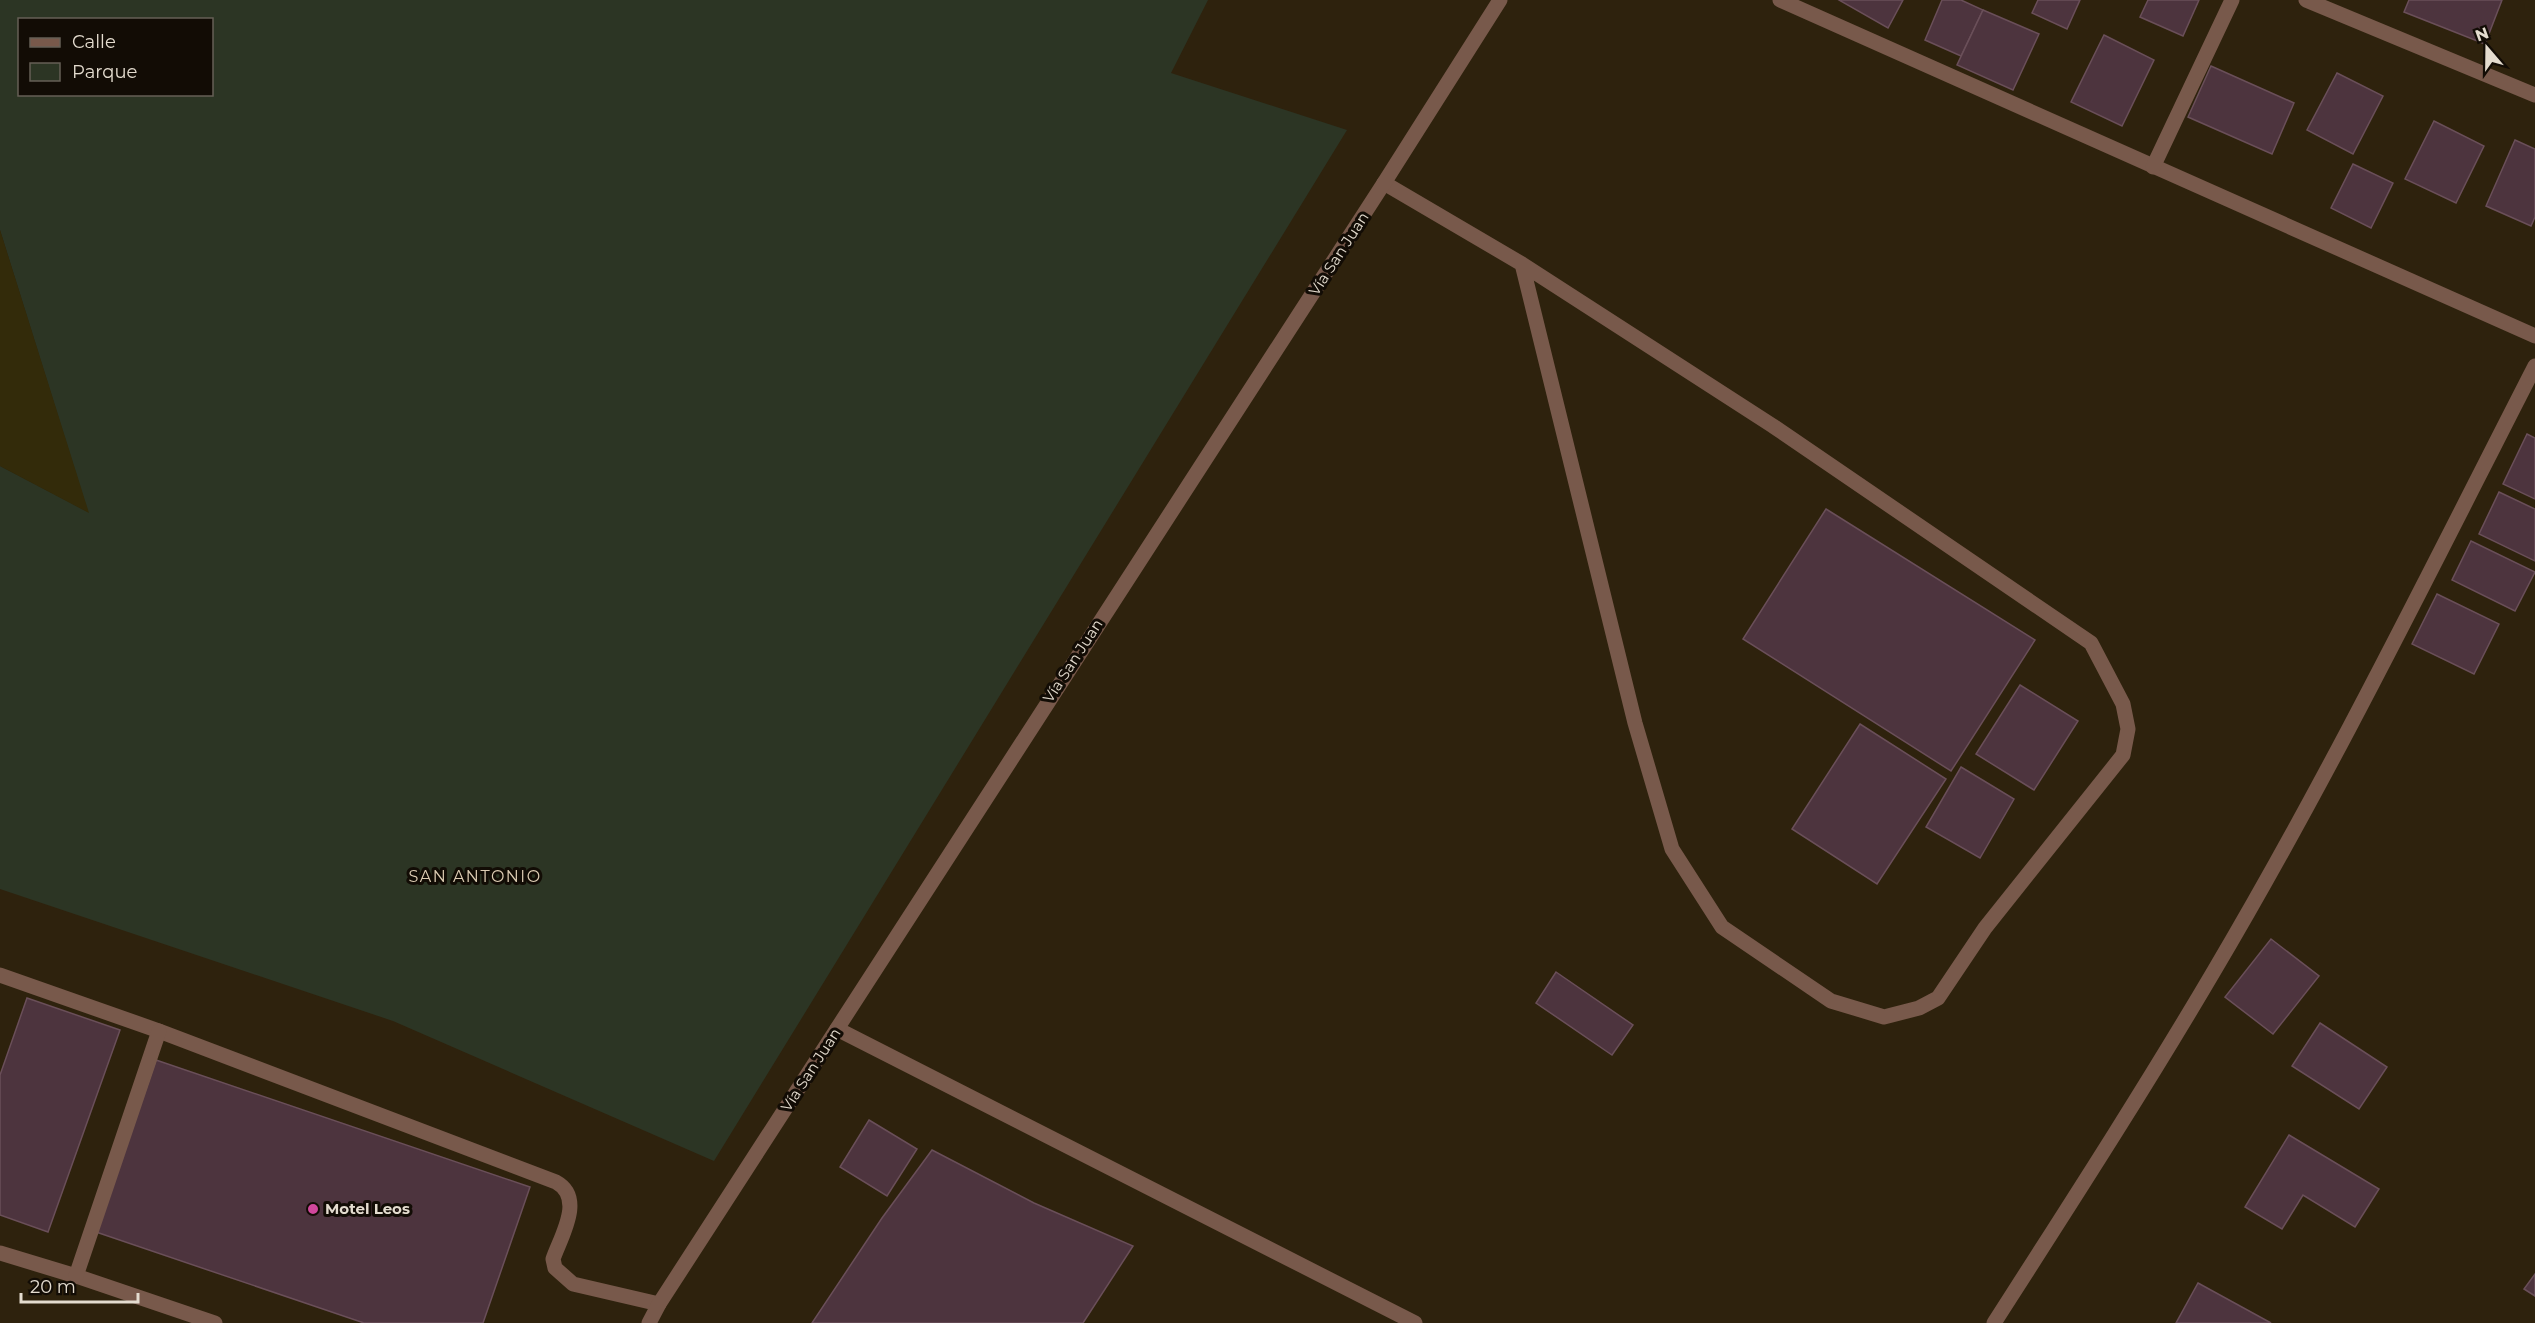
<svg xmlns="http://www.w3.org/2000/svg" width="2535" height="1323" font-family="Montserrat,sans-serif">
<style>
.green{fill:#2c3524;fill-rule:evenodd}
.sand{fill:#332b0a}
.building{fill:#4d343e;stroke:#6a4f59;stroke-width:1.5}
.lines{fill:none;stroke-linecap:round;stroke-linejoin:round}
.minor{stroke:#78594b;stroke-width:15}
.hotel-dot{fill:#d1479c;stroke:#120c05;stroke-width:2}
.labels{text-anchor:middle;stroke-width:6;stroke-linejoin:round;paint-order:stroke}
.street-label{font-size:15px;fill:#e4dccf;stroke:#120c05}
.poi-label{font-size:15px;font-weight:bold;fill:#e4dccf;stroke:#120c05;text-anchor:start}
.neighbourhood-label{font-size:16px;letter-spacing:1.5px;fill:#decdb4;stroke:#120c05}
</style>
<rect width="100%" height="100%" fill="#2e220d"/>
<!-- green -->
<path class="green" d="M0 0H1208L1171 73 1347 130 714 1161 393 1021 0 889V466L88 512 0 230ZM20 20H212V94H20Z"/>
<!-- sand -->
<polygon class="sand" points="0,230 89,513 0,466"/>
<!-- building -->
<g class="building">
<polygon points="1839,0 1903,0 1888,28"/>
<polygon points="1942,0 1961,0 1983,10 1961,56 1925,40"/>
<polygon points="2038,0 2080,0 2067,29 2032,13"/>
<polygon points="2148,0 2199,0 2183,36 2140,17"/>
<polygon points="2409,0 2502,0 2485,44 2404,12"/>
<polygon points="1983,10 2039,34 2013,90 1957,65"/>
<polygon points="2104,35 2154,60 2122,126 2071,102"/>
<polygon points="2211,66 2294,103 2272,154 2188,117"/>
<polygon points="2337,73 2383,96 2353,154 2307,130"/>
<polygon points="2434,121 2484,146 2456,203 2405,179"/>
<polygon points="2515,140 2535,149 2535,217 2531,226 2486,206"/>
<polygon points="2353,164 2393,183 2371,228 2331,208"/>
<polygon points="2527,434 2535,438 2535,499 2503,484"/>
<polygon points="2499,492 2535,509 2535,561 2479,534"/>
<polygon points="1826,509 2035,640 1951,771 1743,639"/>
<polygon points="2471,541 2535,572 2515,611 2452,580"/>
<polygon points="2437,594 2499,624 2474,674 2412,644"/>
<polygon points="2020,685 2078,721 2034,790 1976,754"/>
<polygon points="1860,724 1946,779 1877,884 1792,829"/>
<polygon points="1961,767 2014,799 1980,858 1926,827"/>
<polygon points="2271,939 2319,976 2273,1034 2225,997"/>
<polygon points="1556,972 1633,1025 1612,1055 1536,1003"/>
<polygon points="27,998 120,1030 48,1232 0,1215 0,1075"/>
<polygon points="2320,1023 2387,1067 2359,1109 2292,1066"/>
<polygon points="156,1060 530,1187 483,1323 364,1323 96,1232"/>
<polygon points="869,1120 917,1149 887,1196 840,1167"/>
<polygon points="2289,1135 2379,1189 2355,1227 2303,1195 2282,1229 2245,1207"/>
<polygon points="932,1150 1034,1203 1133,1246 1083,1323 812,1323 882,1218"/>
<polygon points="2535,1274 2535,1296 2524,1289"/>
<polygon points="2198,1283 2271,1323 2176,1323"/>
</g>
<g class="lines">
<!-- minor -->
<g class="minor">
<polyline points="1780,0 2535,336"/>
<polyline points="2306,0 2535,95"/>
<polyline points="2153,167 2232,0"/>
<polyline points="1384,183 1522,264 1773,426 2091,643 2123,704 2128,729 2123,755 1985,928 1938,998 1919,1008 1884,1017 1831,1001 1722,927 1672,849 1635,723 1522,264"/>
<path d="M0 975 159 1031 556 1182C585 1198 561 1236 553 1259L555 1268 573 1284 659 1304"/>
<polyline points="837,1029 1415,1323"/>
<polyline points="0,1253 76,1276 215,1323"/>
<polyline points="76,1276 159,1031"/>
<polyline points="649,1323 659,1304 1384,183 1500,0"/>
<path d="M1994 1323C2069 1206 2144 1090 2214 971 2330 775 2431 569 2535 366"/>
</g>
</g>
<!-- markers -->
<circle class="hotel-dot" cx="313" cy="1209" r="6"/>
<g class="labels">
<!-- street labels -->
<g class="street-label">
<text transform="translate(1339 254) rotate(-57)" y="5">Vía San Juan</text>
<text transform="translate(1073 661) rotate(-57)" y="5">Vía San Juan</text>
<text transform="translate(811 1070) rotate(-57)" y="5">Vía San Juan</text>
</g>
<!-- poi labels -->
<g class="poi-label">
<text x="325" y="1214">Motel Leos</text>
</g>
<!-- neighbourhood labels -->
<g class="neighbourhood-label">
<text x="475" y="882">SAN ANTONIO</text>
</g>
</g>
<!-- legend -->
<rect x="18" y="18" width="195" height="78" fill="#120c05" stroke="#665f56" stroke-width="1.5"/>
<rect x="30" y="38" width="30" height="9" fill="#78594b" stroke="#665f56" stroke-width="1.5"/>
<text x="72" y="48" font-size="18" fill="#e4dccf">Calle</text>
<rect x="30" y="63" width="30" height="18" fill="#2c3524" stroke="#665f56" stroke-width="1.5"/>
<text x="72" y="78" font-size="18" fill="#e4dccf">Parque</text>
<!-- north arrow -->
<g transform="translate(2487 48) rotate(340)" stroke="#120c05" stroke-width="4.5" paint-order="stroke">
<path d="M0-4.5L10 22L0 15L-10 22Z" fill="#e4dccf"/>
<text y="-9" font-size="16" font-weight="bold" text-anchor="middle" fill="#e4dccf">N</text>
</g>
<!-- scale -->
<path d="M21 1293v9h117v-9" fill="none" stroke="#e4dccf" stroke-width="3"/>
<text x="30" y="1293" font-size="18" fill="#e4dccf" stroke="#120c05" stroke-width="4.5" paint-order="stroke">20 m</text>
</svg>
